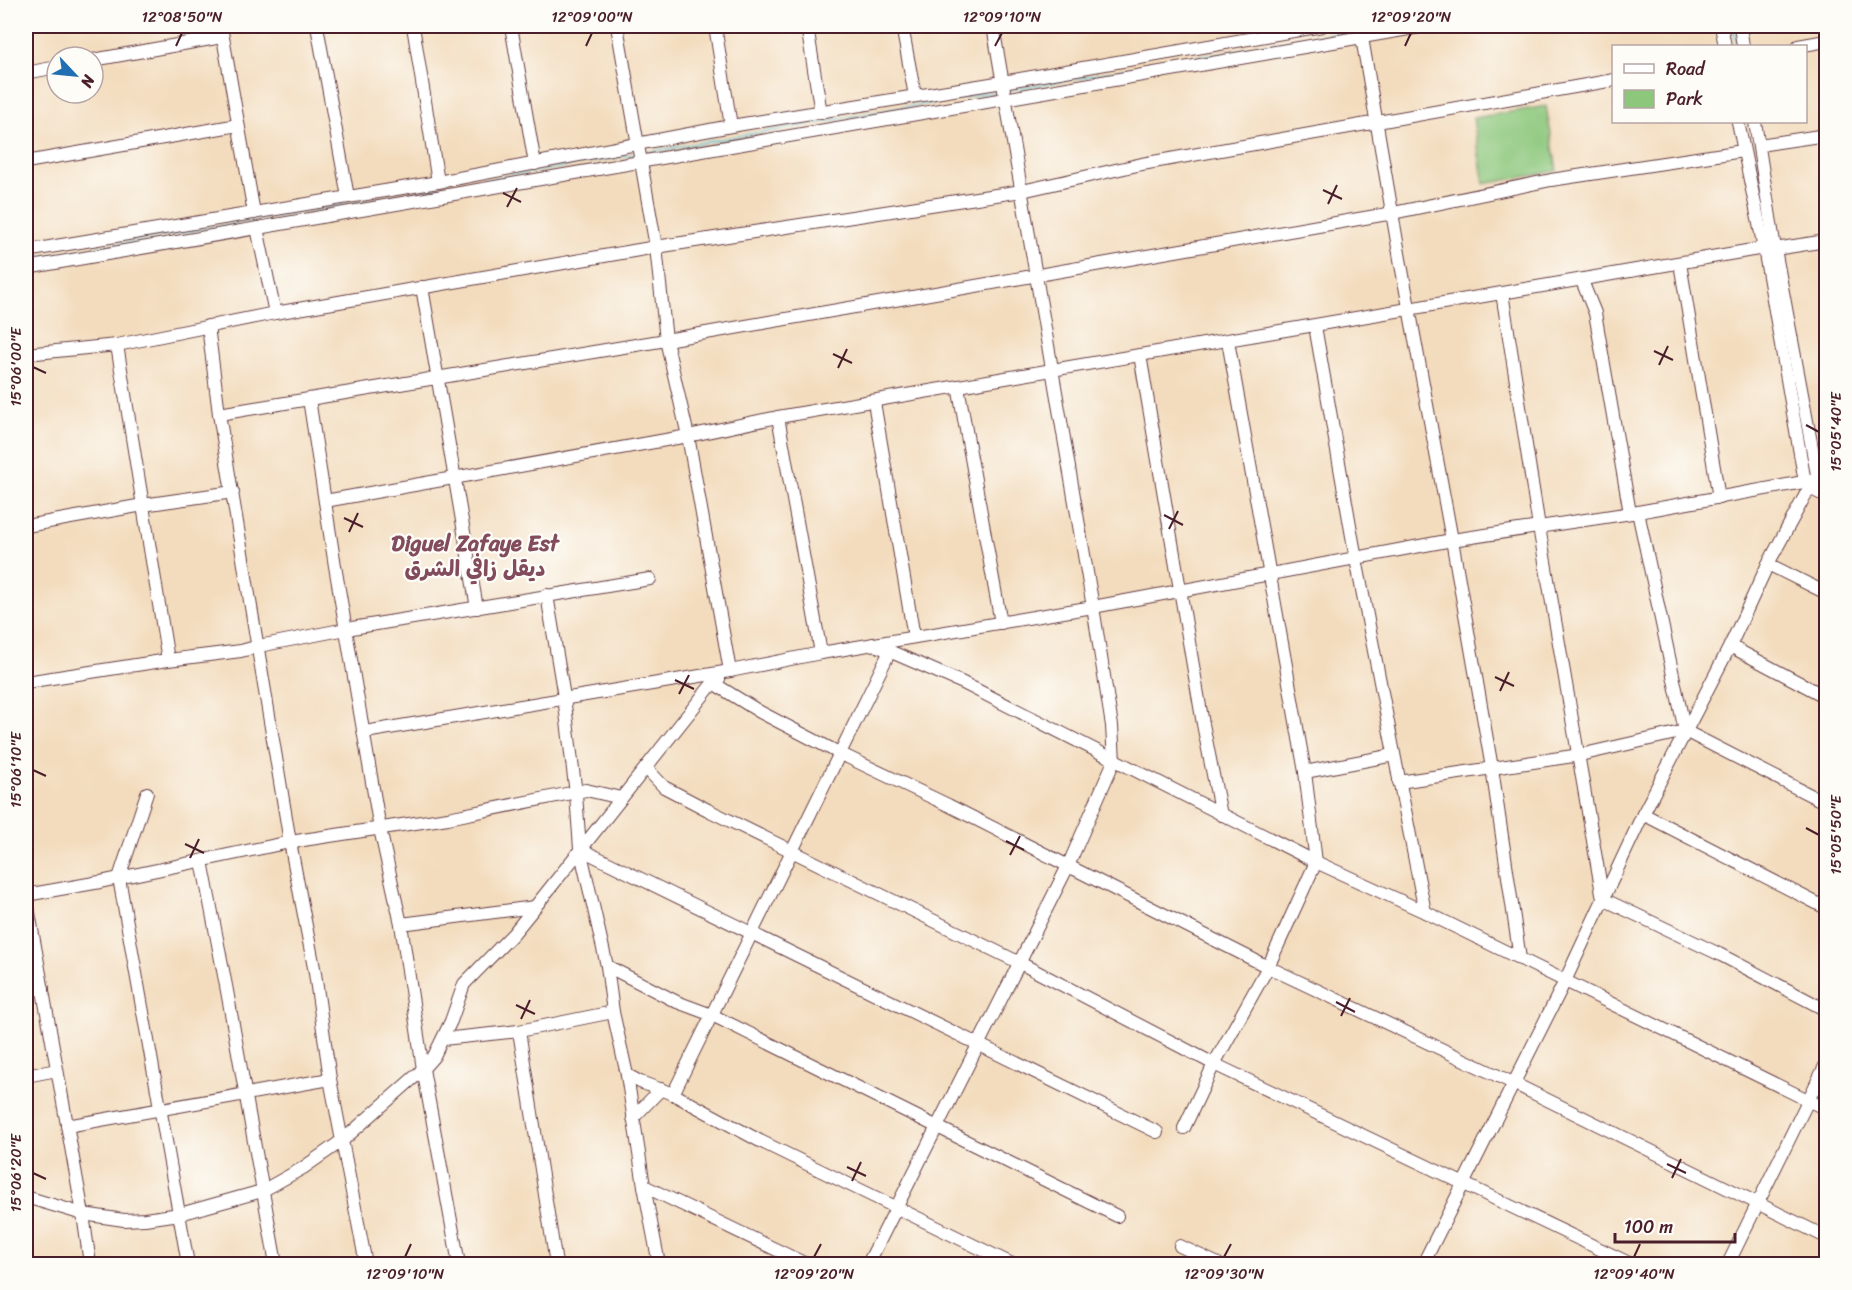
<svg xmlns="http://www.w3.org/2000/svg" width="1852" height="1290" font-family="Sriracha,'Playpen Sans Arabic',sans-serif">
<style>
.green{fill:#8cc77c;stroke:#6b7354;stroke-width:1.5}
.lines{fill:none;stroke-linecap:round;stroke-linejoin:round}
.stream{stroke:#5bc3d8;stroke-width:2}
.minor-casing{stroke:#633b41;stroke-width:14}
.minor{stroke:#fff;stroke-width:12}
.ticks{fill:none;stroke:#4a1f2b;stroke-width:2}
.labels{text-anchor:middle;stroke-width:4.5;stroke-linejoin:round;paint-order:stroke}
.neighbourhood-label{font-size:22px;font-weight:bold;fill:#824c5d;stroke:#fdfcf7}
.neatline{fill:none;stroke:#4a1f2b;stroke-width:2}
.ticks-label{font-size:15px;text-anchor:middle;fill:#4a1f2b}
</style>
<rect width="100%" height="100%" fill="#fdfcf7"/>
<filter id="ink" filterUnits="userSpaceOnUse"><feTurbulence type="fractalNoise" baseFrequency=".0167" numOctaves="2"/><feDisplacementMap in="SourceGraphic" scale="12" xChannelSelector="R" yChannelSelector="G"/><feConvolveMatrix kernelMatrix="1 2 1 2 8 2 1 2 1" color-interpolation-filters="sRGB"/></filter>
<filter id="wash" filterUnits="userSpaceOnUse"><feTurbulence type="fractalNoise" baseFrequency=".008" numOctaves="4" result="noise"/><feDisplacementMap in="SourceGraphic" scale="24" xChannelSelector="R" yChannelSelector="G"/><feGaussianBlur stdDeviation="1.35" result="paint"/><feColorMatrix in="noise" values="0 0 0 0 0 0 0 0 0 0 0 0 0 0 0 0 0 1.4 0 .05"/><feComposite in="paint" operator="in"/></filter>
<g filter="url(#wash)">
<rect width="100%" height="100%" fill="#f3dcbd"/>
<!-- green -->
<polygon class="green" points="1546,106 1557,171 1484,184 1473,118"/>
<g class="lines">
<!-- stream -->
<g class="stream">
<polyline points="1733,26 1737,44"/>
<polyline points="1368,27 1377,26"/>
<polyline points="1008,90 1354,30"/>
<polyline points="644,153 999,91"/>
<polyline points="26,260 635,154"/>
</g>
</g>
</g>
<g filter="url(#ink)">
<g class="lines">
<defs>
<g id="minor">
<polyline points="221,26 254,213"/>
<polyline points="317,26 348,197"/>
<polyline points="413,26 438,182"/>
<polyline points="511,26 535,164"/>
<polyline points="617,26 656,247 666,340 688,436 730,671"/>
<polyline points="715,26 731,126"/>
<polyline points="807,26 821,113"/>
<polyline points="902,26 915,96"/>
<polyline points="1360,26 1400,259 1452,540 1492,768 1520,959"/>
<polyline points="1721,26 1725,46"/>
<polyline points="1740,26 1743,46"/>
<polyline points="1798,46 1826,41"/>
<polyline points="93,60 222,37"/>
<polyline points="26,73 57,67"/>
<polyline points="1738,122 1764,248 1805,482"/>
<polyline points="1755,122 1775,249 1818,480"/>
<polyline points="1759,145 1826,135"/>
<polyline points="26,162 238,125"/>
<polyline points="257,228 275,313"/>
<polyline points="1775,249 1826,241"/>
<polyline points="26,251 438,182 731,126 1003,82 1322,26"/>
<polyline points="1680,263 1719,498"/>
<polyline points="26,268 1426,26"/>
<polyline points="1582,281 1595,313 1630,513"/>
<polyline points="422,287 477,608"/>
<polyline points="1502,293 1539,527 1603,899 1719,954 1826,1010"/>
<polyline points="208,326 219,414 290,842 315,973 330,1079 366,1264"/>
<polyline points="1315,326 1356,559 1425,912"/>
<polyline points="117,345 168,660"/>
<polyline points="26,354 117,345 275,313 656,247 1022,191 1142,164 1614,80"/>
<polyline points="1140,355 1203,724 1221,815"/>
<polyline points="958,386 1001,623"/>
<polyline points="309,399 666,340 1393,213 1551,180 1743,151"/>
<polyline points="874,402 914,637"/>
<polyline points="219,414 309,399 335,566 380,829 401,924 423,1069"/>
<polyline points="778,417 821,653"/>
<polyline points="1809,488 1826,496"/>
<polyline points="325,501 688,436 778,417 1764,248"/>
<polyline points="1638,512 1685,731"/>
<polyline points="26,526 143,505 233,492"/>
<polyline points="1768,564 1826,593"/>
<polyline points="547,595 564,697 576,794 580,849 607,966 613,1012 627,1075 644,1186 659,1264"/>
<polyline points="873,644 963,683 1316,862 1425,912 1826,1109"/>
<polyline points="1730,646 1826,697"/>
<polyline points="26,682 168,660 241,651 259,646 346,629 650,579"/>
<polyline points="713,683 760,712 839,753 948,805 1268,967 1513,1083 1826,1237"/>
<polyline points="365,732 730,671 821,653 1093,607 1452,540 1638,512 1826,478"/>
<polyline points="646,768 664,787 708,810 1020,963 1214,1064 1631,1264"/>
<polyline points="1305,772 1394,755"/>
<polyline points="1399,782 1580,755 1685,731 1826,803"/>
<polyline points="147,793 119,878 188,1264"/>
<polyline points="1643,814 1826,908"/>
<polyline points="580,849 1157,1132"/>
<polyline points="202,861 227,991 276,1264"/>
<polyline points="26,895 100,882 290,842 448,818 586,790 621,798"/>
<polyline points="26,896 83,1214 90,1264"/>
<polyline points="401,924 535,907"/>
<polyline points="607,966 677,1002 712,1015 1117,1216"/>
<polyline points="26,991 43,988"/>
<polyline points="519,1031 556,1264"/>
<polyline points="443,1039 519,1031 613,1012"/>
<polyline points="423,1069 459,1264"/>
<polyline points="627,1075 640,1082 673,1094 760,1141 1012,1264"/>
<polyline points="26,1076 57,1070"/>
<polyline points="673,1094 890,651"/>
<polyline points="633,1118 661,1089"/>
<polyline points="67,1126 330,1079"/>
<polyline points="1184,1128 1214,1064 1268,967 1316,862 1305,772 1228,341"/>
<polyline points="644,1186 806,1264"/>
<polyline points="26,1197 83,1214 124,1220 145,1219 180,1214 262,1191 303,1168 343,1140 419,1073 434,1056 451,1021 464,984 513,934 535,907 713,683 719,679"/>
<polyline points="1180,1246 1218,1264"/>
<polyline points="868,1264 1068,866 1114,761 1112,726 1093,607 993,26"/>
<polyline points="1423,1264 1565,981 1643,814 1730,646 1768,564 1813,481"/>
<polyline points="1728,1264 1826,1064"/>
</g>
</defs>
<!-- minor casing -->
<use href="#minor" class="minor-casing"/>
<!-- minor -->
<use href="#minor" class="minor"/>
</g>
</g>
<!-- ticks -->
<path class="ticks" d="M176 46 182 33M586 46 592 33M995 46 1002 33M1405 46 1411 33M1323 190 1342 199M503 193 521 202M1328 204 1337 185M507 207 517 188M1654 351 1673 360M833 354 852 363M1659 365 1668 346M33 367 46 373M838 368 847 349M1806 425 1819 432M1164 515 1183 525M344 518 363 527M1169 529 1178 511M349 532 358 513M1495 677 1514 686M675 680 694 689M1500 691 1509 672M679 694 689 675M33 770 46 776M1806 828 1819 835M1006 841 1024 850M185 844 204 853M1010 855 1020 836M190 858 199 839M1336 1002 1355 1012M516 1005 535 1014M1341 1016 1350 998M521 1019 530 1000M1667 1164 1686 1173M847 1167 866 1176M33 1173 46 1179M1672 1178 1681 1159M852 1181 861 1162M405 1257 411 1244M814 1257 821 1244M1224 1257 1231 1244M1634 1257 1640 1244"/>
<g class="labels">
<!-- neighbourhood labels -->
<g class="neighbourhood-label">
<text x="475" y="551">Diguel Zafaye Est<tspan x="475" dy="25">ديقل زافي الشرق</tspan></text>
</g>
</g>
<!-- margin -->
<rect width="1852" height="1290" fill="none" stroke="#fdfcf7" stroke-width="66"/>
<!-- legend -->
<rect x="1612" y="45" width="195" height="78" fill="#fdfcf7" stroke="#b5a4a5" stroke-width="1.5"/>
<rect x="1624" y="64" width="30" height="9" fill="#ffffff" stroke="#b5a4a5" stroke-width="1.5"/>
<text x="1666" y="75" font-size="18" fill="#4a1f2b">Road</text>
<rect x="1624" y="90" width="30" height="18" fill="#8cc77c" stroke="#b5a4a5" stroke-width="1.5"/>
<text x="1666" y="105" font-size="18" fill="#4a1f2b">Park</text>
<!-- north arrow -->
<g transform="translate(75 75) rotate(116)"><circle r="28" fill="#fdfcf7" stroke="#b5a4a5" stroke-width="1.5"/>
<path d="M0-4.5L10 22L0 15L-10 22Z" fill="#1f6fb2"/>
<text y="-9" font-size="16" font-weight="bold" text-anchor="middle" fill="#4a1f2b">N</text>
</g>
<!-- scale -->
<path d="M1615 1233v9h120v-9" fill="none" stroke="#4a1f2b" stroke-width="3"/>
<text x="1624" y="1233" font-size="18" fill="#4a1f2b" stroke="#fdfcf7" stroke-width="4.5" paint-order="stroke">100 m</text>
<rect x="33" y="33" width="1786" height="1224" class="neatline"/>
<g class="ticks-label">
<text x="182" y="22">12°08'50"N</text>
<text x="592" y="22">12°09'00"N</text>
<text x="1002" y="22">12°09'10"N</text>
<text x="1411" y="22">12°09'20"N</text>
<text transform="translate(16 367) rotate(-90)" y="5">15°06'00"E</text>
<text transform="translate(1836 432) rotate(-90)" y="5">15°05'40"E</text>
<text transform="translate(16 770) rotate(-90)" y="5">15°06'10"E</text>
<text transform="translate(1836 835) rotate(-90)" y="5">15°05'50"E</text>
<text transform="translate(16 1173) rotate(-90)" y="5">15°06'20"E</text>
<text x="405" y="1279">12°09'10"N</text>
<text x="814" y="1279">12°09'20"N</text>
<text x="1224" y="1279">12°09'30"N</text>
<text x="1634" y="1279">12°09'40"N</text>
</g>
</svg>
